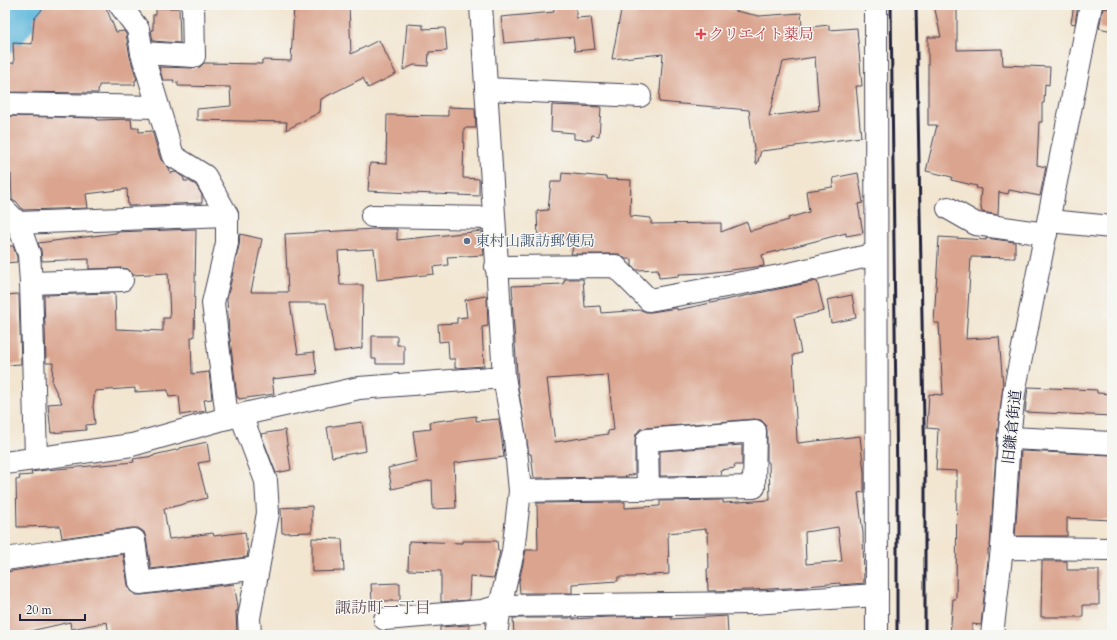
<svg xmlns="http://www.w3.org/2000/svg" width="1117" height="640" font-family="Cardo,'Noto Serif JP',serif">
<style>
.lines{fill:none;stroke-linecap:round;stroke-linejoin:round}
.river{stroke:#5fb8dc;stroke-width:39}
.building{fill:#daa48e;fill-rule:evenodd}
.minor-casing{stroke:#413f52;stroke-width:24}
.minor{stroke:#fff;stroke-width:22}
.rail{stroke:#22223b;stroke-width:3}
.health-dot{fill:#e0444e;stroke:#f6f6f2;stroke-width:1.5}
.service-dot{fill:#5c6f8a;stroke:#f6f6f2;stroke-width:1.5}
.labels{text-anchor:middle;stroke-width:3;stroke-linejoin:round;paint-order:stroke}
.health-label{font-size:15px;fill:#be3a42;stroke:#f6f6f2;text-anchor:start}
.service-label{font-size:15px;fill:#4e5e75;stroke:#f6f6f2;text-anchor:start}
.street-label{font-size:15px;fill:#22223b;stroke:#f6f6f2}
.neighbourhood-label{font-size:16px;fill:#625058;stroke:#f6f6f2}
</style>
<rect width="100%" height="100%" fill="#f6f6f2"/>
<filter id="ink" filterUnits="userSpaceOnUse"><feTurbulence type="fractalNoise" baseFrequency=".025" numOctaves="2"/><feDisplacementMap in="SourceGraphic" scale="8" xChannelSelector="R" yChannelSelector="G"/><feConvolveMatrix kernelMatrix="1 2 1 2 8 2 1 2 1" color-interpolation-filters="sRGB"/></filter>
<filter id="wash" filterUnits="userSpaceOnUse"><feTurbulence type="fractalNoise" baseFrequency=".012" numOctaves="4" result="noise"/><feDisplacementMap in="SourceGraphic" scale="16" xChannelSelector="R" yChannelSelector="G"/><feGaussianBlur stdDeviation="0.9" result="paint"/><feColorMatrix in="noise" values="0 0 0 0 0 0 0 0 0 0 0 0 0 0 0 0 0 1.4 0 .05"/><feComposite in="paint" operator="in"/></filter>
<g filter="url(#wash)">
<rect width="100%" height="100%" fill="#f2e6d1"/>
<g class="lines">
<!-- river -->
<polyline class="river" points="5,34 27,5"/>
</g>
<g id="blocks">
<!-- building -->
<g class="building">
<polygon points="46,5 105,5 116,32 124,31 126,34 130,57 137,80 135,80 135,85 99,85 98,93 5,92 5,64 14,63 13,43 32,44 34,19"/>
<polygon points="294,5 349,5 351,54 379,40 396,74 368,88 363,78 321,99 320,112 286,130 287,122 197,120 197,109 231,106 230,87 178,86 178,82 173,83 174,80 163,80 159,67 193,68 200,67 204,63 262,64 262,60 291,61"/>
<polygon points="554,5 576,5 576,18 591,17 595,49 575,51 573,37 504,43 501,17 554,12"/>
<path d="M622 5H708L759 16 801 13 802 28 829 25V30L857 28 862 86H856L861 137 795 146V147L761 151 757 164H756L749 110 659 102 663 54 612 59ZM815 57 819 110 769 116 783 62Z"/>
<polygon points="934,5 957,5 957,50 1002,49 1003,65 1050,67 1049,85 1045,84 1044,103 1042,103 1042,122 1039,122 1037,165 1046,167 1040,196 1009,190 1008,194 999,192 998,215 982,212 980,202 981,189 976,188 977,186 951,180 952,177 926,171 937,125 928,125 928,37 941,37"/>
<polygon points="1074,5 1078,5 1075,24 1071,23"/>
<polygon points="156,8 179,8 180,43 153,41 151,30 153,30 153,15 156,15"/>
<polygon points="1103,8 1112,9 1112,31 1099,28"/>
<polygon points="407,24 423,25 423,29 445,28 447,51 429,52 428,66 414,65 403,70"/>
<polygon points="552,105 601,107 599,136 592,135 591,140 574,139 574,133 551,131"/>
<polygon points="448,107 475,108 476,128 464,128 463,178 479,179 479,196 368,191 370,163 386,164 387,115 448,116"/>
<polygon points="5,116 97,118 97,120 131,119 132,128 139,128 139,132 152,131 161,160 169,168 170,173 176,172 184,178 184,181 189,181 196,185 202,195 202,203 128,206 127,189 86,194 88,208 23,210 16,201 12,200 11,174 5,176"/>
<polygon points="562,173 606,177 606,179 631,180 630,216 651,218 651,224 721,223 721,232 747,222 750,231 789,220 788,218 809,212 806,191 833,187 832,185 834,184 833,178 858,173 863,203 858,204 863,233 846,236 846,233 762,255 764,266 707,273 679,274 679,276 659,278 658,269 637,270 632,266 632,259 626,259 619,254 571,254 575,241 559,243 558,238 538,239 537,211 548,210 551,182 561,182"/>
<polygon points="196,229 194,337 191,337 192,374 209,372 212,399 204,400 206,411 181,415 179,396 169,397 168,390 135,392 135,388 95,391 93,406 95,424 86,425 86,430 51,433 48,404 62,403 52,383 53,363 46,363 44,295 115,293 116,329 163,331 163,318 170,318 168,273 133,275 128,269 122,268 89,269 89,259 42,261 41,250 38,243 116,233 116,232"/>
<polygon points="375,229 397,229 397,240 482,231 484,255 447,257 448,265 433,267 434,274 377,280 374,249 338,251 340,285 363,285 362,348 334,352 326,303 290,303 298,354 314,352 317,374 272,379 274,394 239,399 238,397 237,397 229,331 227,299 239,246 240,234 262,239 251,292 288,292 285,234"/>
<polygon points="939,237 986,240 986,238 1015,242 1015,258 971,257 966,339 999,337 1003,386 997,437 990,547 989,549 988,549 988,560 981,625 972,624 972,635 950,635 953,599 956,599 957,471 936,470 938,429 927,428 929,394 943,395 939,323 934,323"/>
<polygon points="5,246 13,246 17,257 17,262 5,263"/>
<path d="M565 279H583L585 307 600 306 601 313 641 310 646 312H651L677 308V310L817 281 824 311 794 318 801 353 793 355 797 440 798 443 860 436 864 473V492L858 493 863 533 864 583 840 585V583L807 586V587L752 590 708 591 707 569H709L708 532H706V529L668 533 669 574 635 576V577H618V581L572 584V593H520L519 581 526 550H538L537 503 625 502V508L660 506V501L723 500V503L770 500 769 462H767V431L766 425 761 420 754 419 646 428 640 429 636 434 635 440V474L624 477 534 478 531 454H529L518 387 512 299H513L512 286 563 284ZM608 375 614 430 608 431V434L555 442 547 379ZM838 527 842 561 806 564 805 532Z"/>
<polygon points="19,294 21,364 5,365 5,295"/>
<polygon points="852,295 856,318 831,323 827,300"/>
<polygon points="485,296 487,297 488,326 482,327 484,366 455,368 455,359 449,359 448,341 439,342 438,324 457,323 457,318 467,317 465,300"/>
<polygon points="372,336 397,336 397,345 404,345 404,364 376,364 376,359 372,359"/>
<polygon points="1028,387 1097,390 1097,393 1112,394 1112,416 1025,412"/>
<polygon points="476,416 476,421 499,419 504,457 454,463 456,508 433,509 432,480 392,489 388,468 417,461 413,431 431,429 430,422"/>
<polygon points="362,422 366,451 332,457 327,427"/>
<polygon points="285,430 291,470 276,473 261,434"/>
<polygon points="207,442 210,461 198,463 207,498 164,509 169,539 213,533 214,536 245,532 248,552 247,557 151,569 146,538 144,532 138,528 132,528 62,538 60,526 17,527 16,480 20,479 19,476 32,475 31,472 46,470 134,462 133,459 154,456 154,455 180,449 180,448"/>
<polygon points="742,445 742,465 734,465 735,468 720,470 721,475 660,476 660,451"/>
<polygon points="1021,451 1112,455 1112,520 1067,518 1067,536 1015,536"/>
<polygon points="312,506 312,532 282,533 281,508"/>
<polygon points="312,538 342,539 344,571 312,572"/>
<polygon points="409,541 462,543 462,541 497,541 498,551 500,551 494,578 470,576 469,600 441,602 441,571 408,570"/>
<polygon points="123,554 128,585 130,591 136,595 142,595 234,584 238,606 238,611 236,611 237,635 109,635 107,622 71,629 70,622 26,632 27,635 5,635 5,609 9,609 5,588 5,572"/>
<polygon points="1042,561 1067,561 1067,570 1099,570 1099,605 1083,605 1083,617 1041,617"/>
<polygon points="400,583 400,601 372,601 371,584"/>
<polygon points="671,616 671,619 727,616 728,635 514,635 513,618 573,618 573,619 609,617"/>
<polygon points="469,625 469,635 440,635 440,627"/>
</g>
</g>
</g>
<g filter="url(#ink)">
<use href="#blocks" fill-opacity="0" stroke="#413f52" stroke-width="1"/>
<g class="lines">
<defs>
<g id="minor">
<polyline points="120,5 138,29 142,53 173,156 205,176 227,215 227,243 213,303 227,418"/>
<polyline points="481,5 504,377 515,439 520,491 513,552 500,606 496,635"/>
<polyline points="876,5 877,635"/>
<polyline points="142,53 194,56 193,5"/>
<polyline points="486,89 640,96"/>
<polyline points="5,104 158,107"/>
<polyline points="948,208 976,224 1046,234"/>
<polyline points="5,210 18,223 29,254 31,283 36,457"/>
<polyline points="372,216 493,218"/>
<polyline points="1049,221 1112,227"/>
<polyline points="18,223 227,215"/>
<polyline points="496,267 615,266 649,300 785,275 876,254"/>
<polyline points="31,283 122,280"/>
<polyline points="241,415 266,481 268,513 249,618 250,635"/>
<polyline points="1009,438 1112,443"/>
<polyline points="5,463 132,445 227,418 359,388 504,377"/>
<polyline points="520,491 754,487 755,431 647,440 648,489"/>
<polyline points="1002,548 1112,549"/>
<polyline points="5,559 134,540 140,583 258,568"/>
<polyline points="385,619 482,611 500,606 752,603 877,595"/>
<polyline points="992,635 1002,548 1009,438 1014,393 1091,5"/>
</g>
</defs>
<!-- minor casing -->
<use href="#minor" class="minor-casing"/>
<!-- minor -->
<use href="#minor" class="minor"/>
<!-- rail -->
<g class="rail">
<polyline points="891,5 897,485 897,635"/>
<polyline points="916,5 925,474 925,635"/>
</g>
</g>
</g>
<!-- markers -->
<path class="health-dot" d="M699 28h4v4h4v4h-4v4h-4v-4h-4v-4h4z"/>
<circle class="service-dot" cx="467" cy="241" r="4"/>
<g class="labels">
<!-- health labels -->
<g class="health-label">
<text x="709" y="39">クリエイト薬局</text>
</g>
<!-- service labels -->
<g class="service-label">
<text x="475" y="246">東村山諏訪郵便局</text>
</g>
<!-- street labels -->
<g class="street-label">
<text transform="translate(1012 427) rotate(-84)" y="5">旧鎌倉街道</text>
</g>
<!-- neighbourhood labels -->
<g class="neighbourhood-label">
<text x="383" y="613">諏訪町一丁目</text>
</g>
</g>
<!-- margin -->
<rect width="1117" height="640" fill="none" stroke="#f6f6f2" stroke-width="20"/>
<!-- scale -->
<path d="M20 614v6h65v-6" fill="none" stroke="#22223b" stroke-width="2"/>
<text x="26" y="614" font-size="12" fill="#22223b" stroke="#f6f6f2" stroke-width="3" paint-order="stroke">20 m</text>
</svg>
